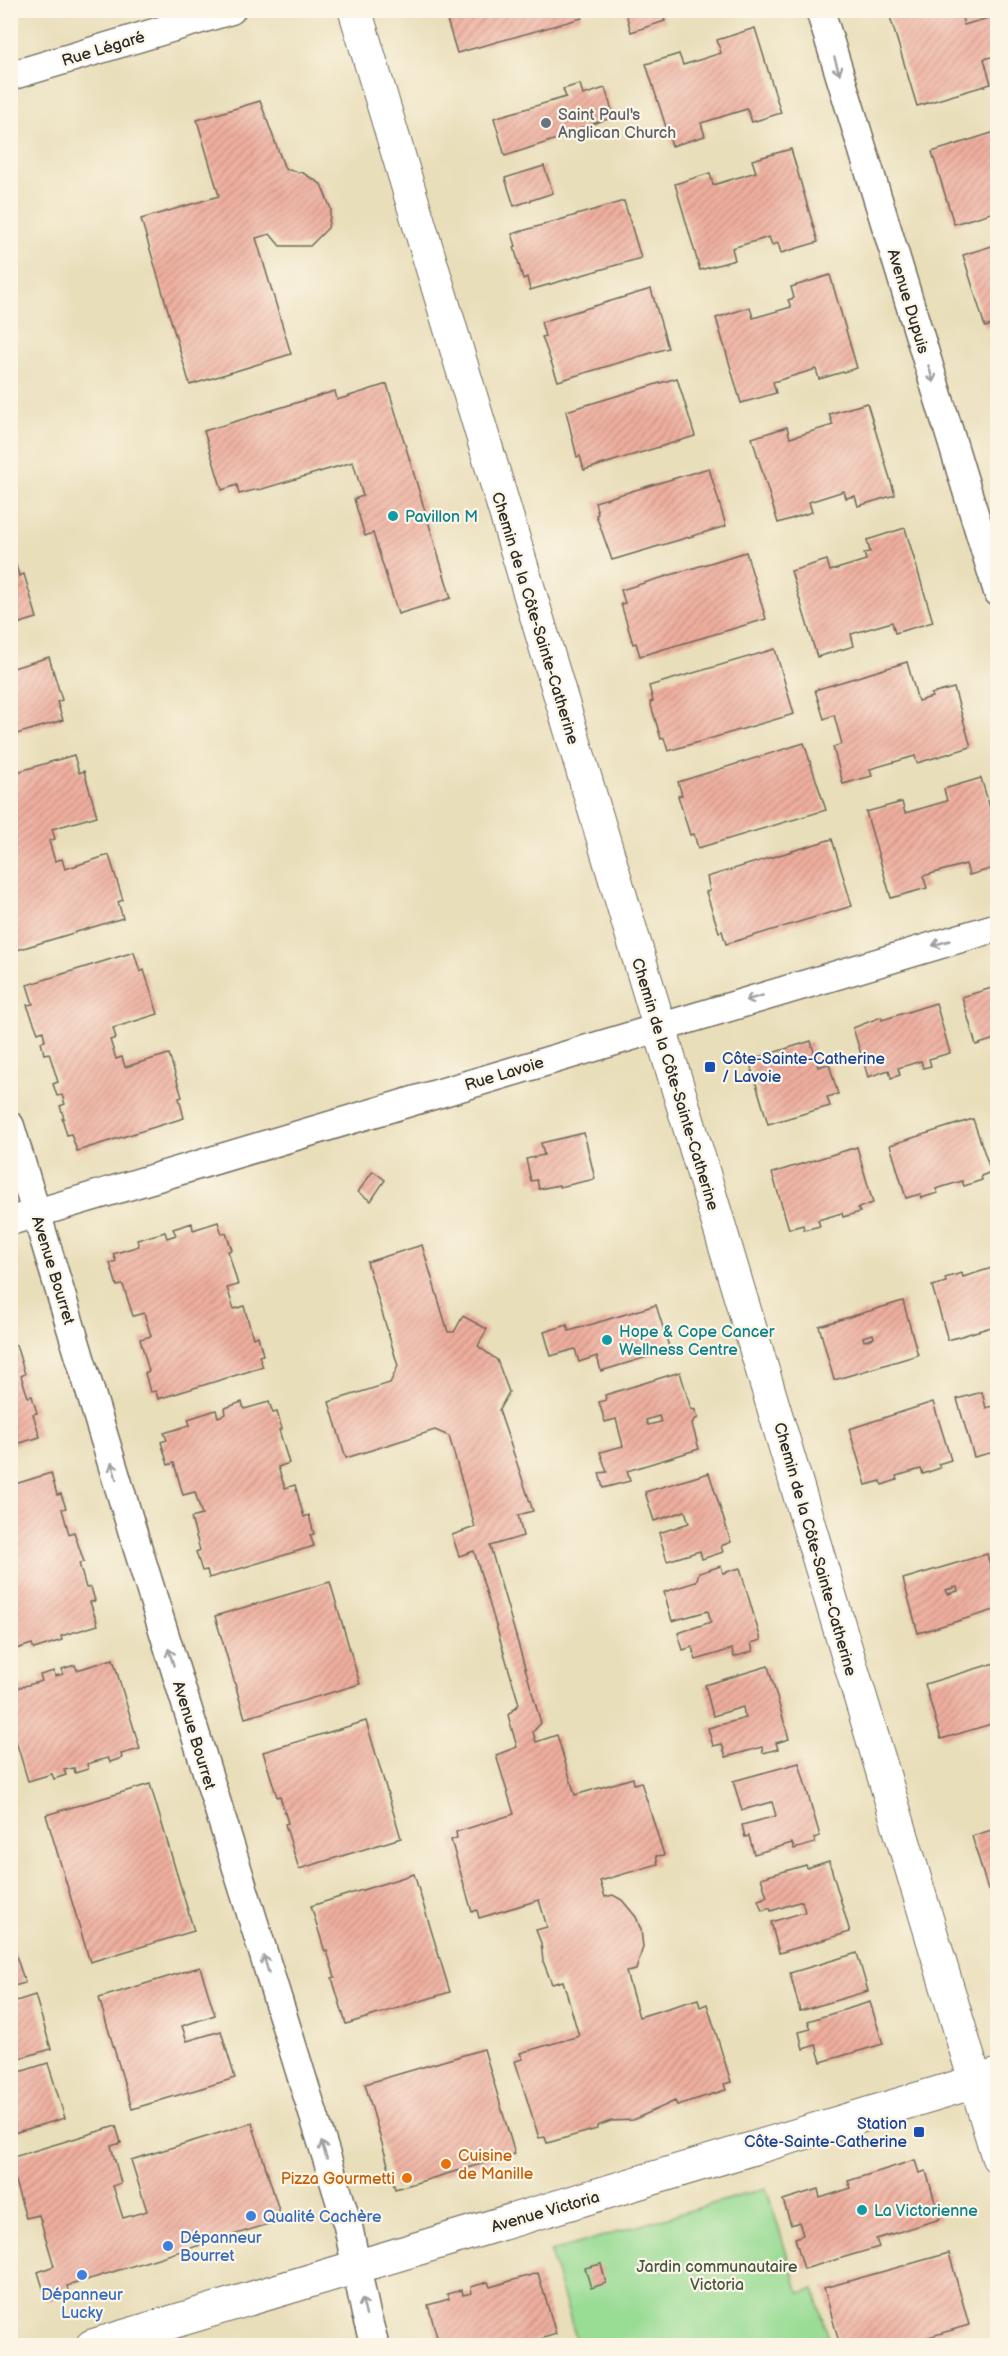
<svg xmlns="http://www.w3.org/2000/svg" width="1008" height="2356" font-family="'Balsamiq Sans',sans-serif">
<style>
.green{fill:#99dc94;stroke:#628460;stroke-width:1.5}
.building{fill:url(#building-hatch);fill-rule:evenodd}
.lines{fill:none;stroke-linecap:round;stroke-linejoin:round}
.minor-casing{stroke:#6e6a5d;stroke-width:31}
.tertiary-casing{stroke:#6e6a5d;stroke-width:35}
.secondary-casing{stroke:#6e6a5d;stroke-width:35}
.minor{stroke:#fff;stroke-width:28}
.tertiary{stroke:#fff;stroke-width:33}
.secondary{stroke:#fff;stroke-width:33}
.oneway{stroke:#a0a0a0}
.worship-dot{fill:#6b7280;stroke:#fcf5e5;stroke-width:2}
.culture-dot{fill:#0f9aa8;stroke:#fcf5e5;stroke-width:2}
.transit-dot{fill:#1a4fb4;stroke:#fcf5e5;stroke-width:2}
.food-dot{fill:#e8710a;stroke:#fcf5e5;stroke-width:2}
.shop-dot{fill:#3f7fe0;stroke:#fcf5e5;stroke-width:2}
.labels{text-anchor:middle;stroke-width:4.5;stroke-linejoin:round;paint-order:stroke}
.street-label{font-size:16px;fill:#2b2b2b;stroke:#fcf5e5}
.worship-label{font-size:16px;fill:#5b616d;stroke:#fcf5e5;text-anchor:start}
.culture-label{font-size:16px;fill:#0d838f;stroke:#fcf5e5;text-anchor:start}
.transit-label{font-size:16px;fill:#164399;stroke:#fcf5e5;text-anchor:start}
.food-label{font-size:16px;fill:#c56008;stroke:#fcf5e5;text-anchor:start}
.shop-label{font-size:16px;fill:#366cbe;stroke:#fcf5e5;text-anchor:start}
.park-label{font-size:16px;fill:#465745;stroke:#fcf5e5}
</style>
<defs>
<pattern id="building-hatch" width="6" height="6" patternUnits="userSpaceOnUse" patternTransform="scale(1.5)"><rect width="6" height="6" fill="#efaf9f"/><path d="M-1 1l2-2M0 6l6-6M5 7l2-2" fill="none" stroke="#c28f82"/></pattern>
</defs>
<rect width="100%" height="100%" fill="#fcf5e5"/>
<filter id="ink" filterUnits="userSpaceOnUse"><feTurbulence type="fractalNoise" baseFrequency=".0167" numOctaves="2"/><feDisplacementMap in="SourceGraphic" scale="12" xChannelSelector="R" yChannelSelector="G"/><feConvolveMatrix kernelMatrix="1 2 1 2 8 2 1 2 1" color-interpolation-filters="sRGB"/></filter>
<filter id="wash" filterUnits="userSpaceOnUse"><feTurbulence type="fractalNoise" baseFrequency=".008" numOctaves="4" result="noise"/><feDisplacementMap in="SourceGraphic" scale="24" xChannelSelector="R" yChannelSelector="G"/><feGaussianBlur stdDeviation="1.35" result="paint"/><feColorMatrix in="noise" values="0 0 0 0 0 0 0 0 0 0 0 0 0 0 0 0 0 1.4 0 .05"/><feComposite in="paint" operator="in"/></filter>
<g filter="url(#wash)">
<rect width="100%" height="100%" fill="#e9deba"/>
<!-- green -->
<polygon class="green" points="766,2188 799,2293 814,2289 831,2345 578,2345 550,2252"/>
<g id="blocks">
<!-- building -->
<g class="building">
<polygon points="444,10 580,10 582,18 457,53"/>
<polygon points="625,10 661,10 665,21 631,32"/>
<polygon points="888,10 960,10 964,25 998,15 998,55 984,59 991,84 917,106"/>
<polygon points="755,28 781,113 752,122 747,109 701,123 705,136 672,146 646,64 679,54 683,65 721,53 717,40"/>
<polygon points="580,84 583,95 605,88 614,117 580,128 581,131 505,156 494,118 566,97 563,89"/>
<polygon points="260,101 285,169 303,173 321,184 331,209 328,228 310,246 280,246 270,234 256,238 291,354 190,385 141,219 219,196 197,120"/>
<polygon points="998,131 998,211 954,224 932,152"/>
<polygon points="791,149 818,242 781,253 778,243 772,245 769,237 732,248 735,260 700,270 675,184 710,173 713,185 756,172 752,160"/>
<polygon points="544,166 553,193 514,206 505,178"/>
<polygon points="624,201 641,258 530,290 527,277 523,279 514,247 516,246 512,234"/>
<polygon points="998,244 998,323 985,327 963,255"/>
<polygon points="830,275 857,368 819,379 816,369 773,382 776,393 741,403 716,318 750,307 753,318 791,307 788,300 794,298 791,287"/>
<polygon points="651,289 668,348 558,381 542,337 545,336 541,322"/>
<polygon points="677,378 695,436 584,470 580,456 577,457 566,411"/>
<polygon points="387,384 451,598 398,614 373,533 365,536 354,499 363,496 353,462 259,490 258,489 239,494 237,485 222,490 204,431 335,391 337,400"/>
<polygon points="867,403 895,495 858,506 855,496 846,498 844,491 809,502 812,512 778,523 752,438 787,427 790,438 833,425 829,414"/>
<polygon points="709,468 726,526 612,560 596,515 598,514 595,502"/>
<polygon points="905,528 933,622 895,633 892,622 851,634 854,646 817,657 791,571 827,560 830,571 866,560 864,553 870,552 867,540"/>
<polygon points="746,552 766,619 640,656 636,643 633,644 621,604 625,603 621,590"/>
<polygon points="14,557 19,576 24,574 37,618 10,626 10,558"/>
<polygon points="775,649 794,714 668,751 664,738 661,739 650,702 653,701 649,686"/>
<polygon points="49,657 62,700 57,702 63,720 10,736 10,669"/>
<polygon points="907,662 918,701 932,697 931,694 954,688 971,747 917,763 915,756 870,769 872,776 843,784 833,747 842,744 834,715 824,719 815,690"/>
<polygon points="804,743 826,810 698,848 694,834 690,835 678,796 682,795 678,782"/>
<polygon points="74,755 79,773 84,771 97,816 52,829 55,839 49,841 55,861 62,859 65,869 109,855 123,900 118,902 123,918 17,950 12,933 10,933 10,774"/>
<polygon points="981,778 998,834 998,867 969,875 966,864 923,876 927,888 891,898 866,812 902,802 905,813 947,801 944,789"/>
<polygon points="832,839 852,906 726,944 722,931 719,932 706,892 710,891 707,877"/>
<polygon points="134,952 140,972 144,970 158,1014 113,1028 116,1038 110,1040 113,1049 116,1059 122,1057 125,1067 169,1054 182,1097 179,1098 184,1118 77,1151 71,1134 67,1135 62,1118 64,1118 60,1106 65,1104 62,1095 57,1096 53,1084 58,1082 49,1053 44,1054 41,1042 45,1041 43,1031 38,1033 27,1005 33,1004 27,985"/>
<polygon points="998,986 998,1038 976,1045 962,997"/>
<polygon points="936,1003 950,1053 929,1059 931,1066 923,1068 921,1061 898,1068 900,1075 891,1078 889,1070 868,1077 853,1028 881,1017 882,1020"/>
<polygon points="811,1041 818,1067 829,1064 838,1094 827,1097 830,1106 768,1124 749,1060"/>
<polygon points="973,1119 991,1172 981,1176 982,1180 964,1186 962,1181 936,1189 938,1193 921,1198 920,1194 906,1198 890,1145"/>
<polygon points="584,1133 595,1179 559,1187 559,1185 539,1189 537,1180 531,1181 526,1159 544,1155 541,1143"/>
<polygon points="857,1147 873,1203 858,1208 860,1212 843,1217 842,1213 818,1220 820,1226 804,1230 803,1225 789,1229 772,1173"/>
<polygon points="373,1171 385,1180 371,1201 358,1192"/>
<polygon points="218,1222 222,1234 226,1233 232,1250 228,1251 238,1285 227,1288 234,1309 244,1306 253,1338 258,1336 263,1355 259,1356 263,1367 158,1399 156,1391 150,1392 145,1373 149,1371 140,1339 151,1336 144,1313 133,1316 123,1285 117,1286 110,1263 116,1261 113,1254 139,1246 137,1240 165,1232 167,1238 176,1235 173,1229 192,1223 193,1230"/>
<polygon points="422,1245 448,1332 454,1332 463,1316 487,1329 478,1346 497,1360 509,1392 499,1410 533,1511 518,1515 523,1536 490,1546 541,1723 533,1732 536,1742 557,1735 575,1795 633,1778 634,1784 641,1782 664,1855 656,1856 658,1864 600,1881 605,1897 613,1895 622,1900 636,1917 641,1930 643,1947 636,1970 626,1972 639,2017 698,1999 700,2007 707,2004 731,2082 724,2084 726,2090 677,2105 675,2101 633,2120 611,2121 597,2126 597,2129 547,2143 545,2137 539,2138 515,2061 523,2059 520,2053 579,2036 563,1981 552,1984 543,1961 541,1943 536,1930 547,1927 539,1900 479,1918 477,1910 472,1912 451,1840 457,1838 456,1832 514,1814 496,1755 517,1747 508,1715 519,1704 474,1551 459,1556 452,1535 475,1527 449,1436 435,1430 346,1458 329,1402 390,1383 398,1366 367,1262"/>
<polygon points="998,1266 998,1325 948,1340 932,1286 946,1282 945,1278 962,1273 963,1277"/>
<path d="M903 1301 918 1355 834 1380 819 1326ZM873 1334 874 1338 864 1341 863 1337Z"/>
<polygon points="656,1305 670,1350 601,1371 597,1356 579,1362 575,1349 551,1356 544,1332 567,1325 569,1331"/>
<polygon points="16,1345 25,1374 21,1376 28,1397 32,1396 37,1413 33,1414 40,1437 10,1446 10,1347"/>
<path d="M680 1372 691 1409 695 1410 698 1418 694 1420 692 1424 699 1449 627 1471 630 1481 603 1488 599 1473 607 1472 600 1452 623 1446 616 1419 605 1422 599 1402 606 1400 605 1395ZM659 1416 661 1422 648 1425 646 1420Z"/>
<polygon points="982,1392 986,1408 998,1404 998,1451 974,1457 957,1399"/>
<polygon points="242,1402 244,1409 269,1402 273,1413 277,1412 282,1429 279,1430 289,1463 278,1467 285,1488 295,1485 304,1517 309,1515 314,1534 310,1535 314,1546 209,1578 207,1570 202,1571 196,1552 200,1550 191,1518 202,1515 195,1492 183,1495 174,1463 168,1465 161,1442 167,1440 164,1433 190,1425 188,1419 216,1410 218,1417 226,1414 225,1408"/>
<polygon points="933,1402 951,1460 938,1464 940,1468 923,1474 921,1469 896,1476 897,1480 882,1485 881,1481 866,1485 849,1429"/>
<polygon points="51,1473 57,1495 61,1494 66,1508 62,1509 69,1534 74,1532 84,1562 79,1563 86,1588 91,1587 95,1601 90,1602 98,1625 61,1636 62,1640 34,1649 32,1644 10,1651 10,1480 13,1480 15,1484"/>
<polygon points="709,1473 731,1542 721,1546 723,1552 702,1559 700,1551 667,1561 659,1533 689,1523 685,1511 654,1521 645,1492"/>
<path d="M987 1554 998 1592V1609L918 1633 903 1579ZM957 1587 958 1591 948 1594 946 1590Z"/>
<polygon points="721,1566 723,1573 740,1568 761,1640 751,1643 753,1651 734,1657 732,1649 696,1660 692,1647 683,1650 678,1633 711,1622 708,1611 672,1621 664,1592 696,1582 699,1573"/>
<polygon points="330,1582 360,1684 245,1718 215,1616"/>
<polygon points="113,1659 140,1749 121,1754 122,1758 110,1762 108,1758 87,1764 88,1769 75,1773 74,1768 64,1770 66,1775 54,1779 52,1774 28,1781 10,1721 10,1690 42,1681 40,1675 54,1671 55,1676 63,1674 62,1669 75,1665 77,1670"/>
<polygon points="998,1662 998,1722 941,1739 925,1684"/>
<polygon points="768,1666 789,1739 776,1743 778,1749 763,1753 762,1747 726,1757 722,1744 713,1746 708,1728 746,1718 744,1713 743,1707 713,1716 705,1685"/>
<polygon points="366,1721 401,1838 299,1869 285,1824 288,1823 280,1796 277,1797 263,1752"/>
<polygon points="799,1763 820,1836 814,1838 815,1843 794,1849 792,1843 754,1854 749,1836 745,1837 742,1825 776,1816 772,1802 742,1810 733,1781"/>
<polygon points="150,1784 194,1931 90,1962 46,1815"/>
<polygon points="998,1828 998,1887 988,1890 972,1836"/>
<polygon points="829,1861 850,1932 779,1953 771,1922 805,1912 802,1901 771,1911 770,1908 762,1911 758,1900 767,1897 761,1878 806,1865 807,1868"/>
<polygon points="414,1874 450,1992 346,2024 332,1978 335,1977 327,1951 325,1952 311,1906"/>
<polygon points="10,1937 25,1983 10,1987"/>
<polygon points="857,1953 868,1991 800,2011 790,1973"/>
<polygon points="200,1967 215,2015 182,2026 187,2041 221,2031 235,2078 132,2109 99,1998"/>
<polygon points="35,1995 51,2049 10,2061 10,2003"/>
<polygon points="870,2002 883,2044 821,2062 816,2045 803,2049 799,2032 811,2029 808,2021"/>
<polygon points="484,2049 515,2154 395,2189 365,2084"/>
<polygon points="48,2063 65,2118 10,2134 10,2075"/>
<polygon points="252,2123 282,2220 67,2286 69,2295 47,2301 38,2272 54,2266 39,2215 26,2218 10,2165 10,2158 116,2126 121,2143 111,2146 121,2183 113,2186 123,2218 147,2211 131,2160"/>
<polygon points="915,2160 919,2173 926,2171 940,2219 876,2239 879,2247 804,2269 795,2238 803,2235 799,2222 791,2225 783,2200 818,2189 820,2198 851,2188 848,2181"/>
<polygon points="949,2253 969,2325 898,2346 840,2346 824,2288"/>
<polygon points="601,2264 606,2283 591,2288 585,2268"/>
<polygon points="538,2273 556,2334 519,2346 435,2346 434,2338 437,2337 428,2305 449,2299 447,2294 462,2290 463,2295 472,2293 471,2287 488,2282 490,2287"/>
</g>
</g>
</g>
<g filter="url(#ink)">
<use href="#blocks" fill-opacity="0" stroke="#6e6a5d" stroke-width="1.5"/>
<g class="lines">
<defs>
<g id="minor">
<polyline points="820,10 998,592"/>
<polyline points="10,76 231,10"/>
<polyline points="10,1126 133,1533 348,2226 366,2314 375,2346"/>
<polyline points="10,1221 998,927"/>
</g>
<polyline id="tertiary" points="92,2346 998,2075"/>
<polyline id="secondary" points="355,10 998,2157"/>
</defs>
<!-- minor casing -->
<use href="#minor" class="minor-casing"/>
<!-- tertiary casing -->
<use href="#tertiary" class="tertiary-casing"/>
<!-- secondary casing -->
<use href="#secondary" class="secondary-casing"/>
<!-- minor -->
<use href="#minor" class="minor"/>
<!-- tertiary -->
<use href="#tertiary" class="tertiary"/>
<!-- secondary -->
<use href="#secondary" class="secondary"/>
</g>
<!-- one-way arrows -->
<defs><path id="oneway-shaft" d="M-6 0H5M1.5-3L5.5 0L1.5 3" fill="none" stroke-width="1.6" stroke-linecap="round" stroke-linejoin="round" transform="scale(1.5)"/></defs>
<g class="oneway">
<use href="#oneway-shaft" transform="translate(837 66) rotate(73)"/>
<use href="#oneway-shaft" transform="translate(931 374) rotate(73)"/>
<use href="#oneway-shaft" transform="translate(941 943) rotate(164)"/>
<use href="#oneway-shaft" transform="translate(754 998) rotate(164)"/>
<use href="#oneway-shaft" transform="translate(114 1471) rotate(-106)"/>
<use href="#oneway-shaft" transform="translate(171 1657) rotate(-107)"/>
<use href="#oneway-shaft" transform="translate(266 1964) rotate(-107)"/>
<use href="#oneway-shaft" transform="translate(324 2150) rotate(-108)"/>
<use href="#oneway-shaft" transform="translate(364 2307) rotate(-103)"/>
</g>
</g>
<!-- markers -->
<circle class="worship-dot" cx="546" cy="123" r="6"/>
<g class="culture-dot">
<circle cx="393" cy="516" r="6"/>
<circle cx="607" cy="1340" r="6"/>
<circle cx="862" cy="2210" r="6"/>
</g>
<g class="transit-dot">
<rect x="704" y="1061" width="12" height="12" rx="3"/>
<rect x="913" y="2126" width="12" height="12" rx="3"/>
</g>
<g class="food-dot">
<circle cx="446" cy="2164" r="6"/>
<circle cx="407" cy="2178" r="6"/>
</g>
<g class="shop-dot">
<circle cx="251" cy="2216" r="6"/>
<circle cx="168" cy="2246" r="6"/>
<circle cx="82" cy="2275" r="6"/>
</g>
<g class="labels">
<!-- street labels -->
<g class="street-label">
<text transform="translate(103 48) rotate(-17)" y="6">Rue Légaré</text>
<text transform="translate(909 301) rotate(73)" y="6">Avenue Dupuis</text>
<text transform="translate(536 618) rotate(73)" y="6">Chemin de la Côte-Sainte-Catherine</text>
<text transform="translate(504 1073) rotate(-17)" y="6">Rue Lavoie</text>
<text transform="translate(676 1084) rotate(73)" y="6">Chemin de la Côte-Sainte-Catherine</text>
<text transform="translate(54 1270) rotate(73)" y="6">Avenue Bourret</text>
<text transform="translate(816 1549) rotate(74)" y="6">Chemin de la Côte-Sainte-Catherine</text>
<text transform="translate(195 1735) rotate(73)" y="6">Avenue Bourret</text>
<text transform="translate(545 2211) rotate(-16)" y="6">Avenue Victoria</text>
</g>
<!-- worship labels -->
<g class="worship-label">
<text x="558" y="120">Saint Paul's<tspan x="558" dy="18">Anglican Church</tspan></text>
</g>
<!-- culture labels -->
<g class="culture-label">
<text x="405" y="522">Pavillon M</text>
<text x="619" y="1337">Hope &amp; Cope Cancer<tspan x="619" dy="18">Wellness Centre</tspan></text>
<text x="874" y="2216">La Victorienne</text>
</g>
<!-- transit labels -->
<g class="transit-label">
<text x="722" y="1064">Côte-Sainte-Catherine<tspan x="722" dy="18">/ Lavoie</tspan></text>
<text x="907" y="2129" text-anchor="end">Station<tspan x="907" dy="18">Côte-Sainte-Catherine</tspan></text>
</g>
<!-- food labels -->
<g class="food-label">
<text x="458" y="2161">Cuisine<tspan x="458" dy="18">de Manille</tspan></text>
<text x="395" y="2184" text-anchor="end">Pizza Gourmetti</text>
</g>
<!-- shop labels -->
<g class="shop-label">
<text x="263" y="2222">Qualité Cachère</text>
<text x="180" y="2243">Dépanneur<tspan x="180" dy="18">Bourret</tspan></text>
<text x="82" y="2300" text-anchor="middle">Dépanneur<tspan x="82" dy="18">Lucky</tspan></text>
</g>
<!-- park labels -->
<g class="park-label">
<text x="717" y="2272">Jardin communautaire<tspan x="717" dy="18">Victoria</tspan></text>
</g>
</g>
<!-- margin -->
<rect width="1008" height="2356" fill="none" stroke="#fcf5e5" stroke-width="36"/>
</svg>
